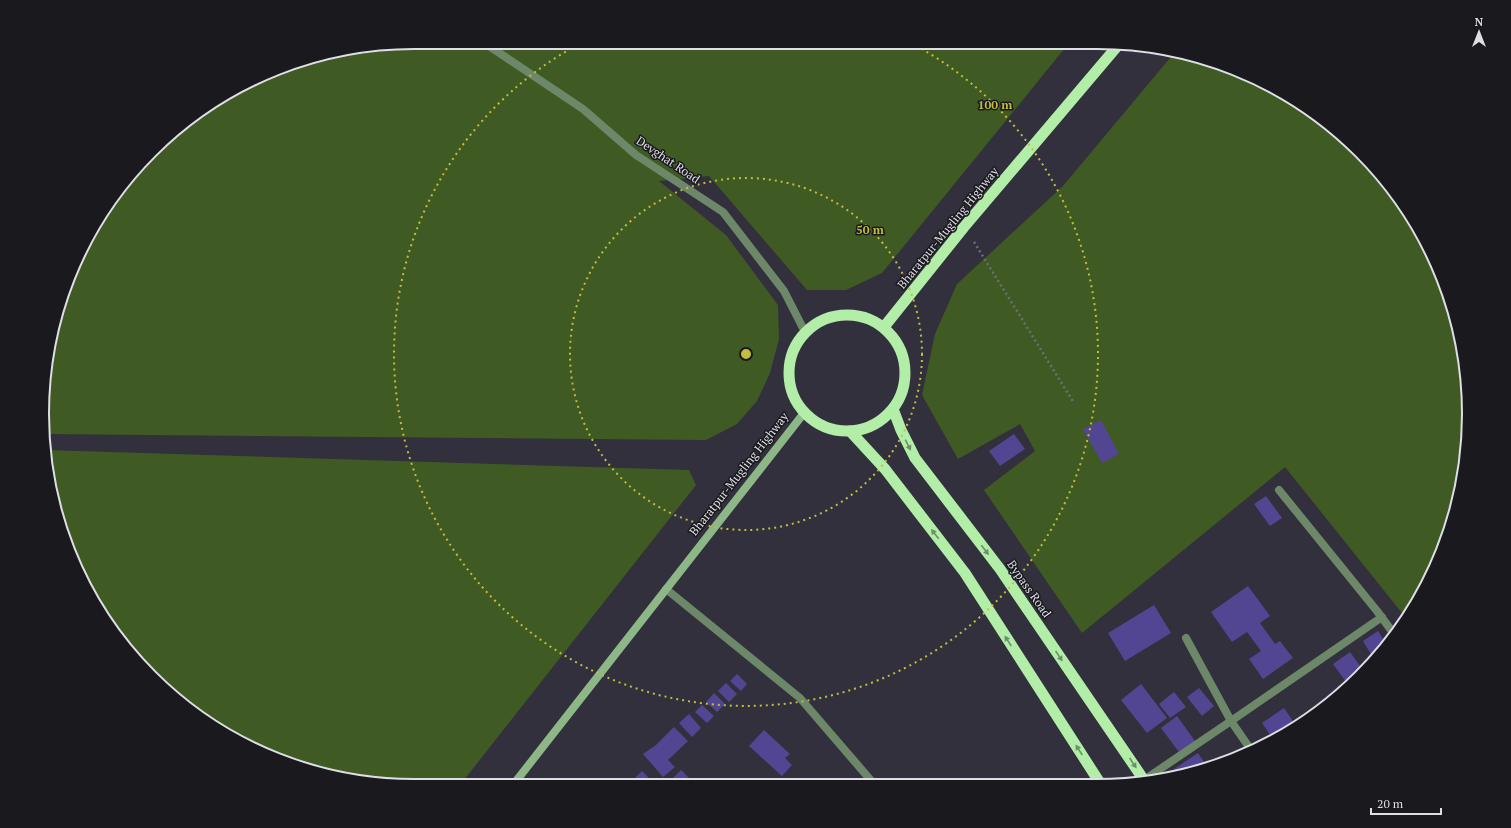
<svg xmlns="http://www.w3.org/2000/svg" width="1511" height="828" font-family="'PT Serif',serif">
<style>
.green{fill:#3f5b23}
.building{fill:#524692}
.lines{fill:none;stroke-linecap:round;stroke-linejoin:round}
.path{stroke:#6e6e78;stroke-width:2.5;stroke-dasharray:2 3;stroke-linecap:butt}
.minor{stroke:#6d8769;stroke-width:8}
.tertiary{stroke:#6d8769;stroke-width:8}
.secondary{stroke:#8eb787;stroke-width:8}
.trunk{stroke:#b2eea8;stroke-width:11}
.oneway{fill:#6d8e6a}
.ring{fill:none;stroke:#c3bd3e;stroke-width:2;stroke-dasharray:2 4}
.labels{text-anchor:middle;stroke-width:3;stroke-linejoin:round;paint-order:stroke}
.street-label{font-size:12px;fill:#dedee6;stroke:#19191e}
.rim{fill:none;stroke:#dedee6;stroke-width:2}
.centre{fill:#c3bd3e;stroke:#19191e;stroke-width:2}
.ring-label{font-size:12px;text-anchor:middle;font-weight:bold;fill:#c3bd3e;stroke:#19191e;stroke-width:3;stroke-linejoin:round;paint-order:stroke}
</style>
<rect width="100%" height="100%" fill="#31303c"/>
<!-- green -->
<g class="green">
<polygon points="414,42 1069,43 882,273 846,290 807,290 709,176 659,181 726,235 778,305 779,339 770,373 757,401 737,424 706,440 43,434 55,318 105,208 187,119 294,62"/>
<polygon points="1175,52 1194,55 1283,92 1342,134 1392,187 1431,249 1456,317 1468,389 1466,462 1449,533 1419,600 1406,618 1285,467 1082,633 984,490 1035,451 1020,424 958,459 922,395 935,334 957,284 1063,186"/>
<polygon points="45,450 689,470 696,485 460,785 390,785 318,773 228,736 134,659 70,557"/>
</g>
<!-- building -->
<g class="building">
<polygon points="1101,420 1119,454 1102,463 1083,429"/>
<polygon points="1014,434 1025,449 1000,466 989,451"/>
<polygon points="1266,496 1282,518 1270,526 1254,504"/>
<polygon points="1248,586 1270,616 1260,623 1275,644 1280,641 1293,658 1263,679 1249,659 1261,651 1247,632 1232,642 1211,612"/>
<polygon points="1154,605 1171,633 1125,661 1108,633"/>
<polygon points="1378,631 1387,645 1375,661 1363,641"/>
<polygon points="1350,652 1363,670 1346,682 1333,664"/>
<polygon points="737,674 747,684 741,691 730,681"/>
<polygon points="726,683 737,694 729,702 718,691"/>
<polygon points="1141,684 1167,718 1147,733 1121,700"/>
<polygon points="1199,688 1214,706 1202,716 1187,697"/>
<polygon points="1174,692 1186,707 1170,718 1159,704"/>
<polygon points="714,693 725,704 717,712 706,702"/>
<polygon points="702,705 714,716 707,723 695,712"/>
<polygon points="1284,708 1297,727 1273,739 1262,723"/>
<polygon points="689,714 701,728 692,737 679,723"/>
<polygon points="1177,716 1195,741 1179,752 1161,728"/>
<polygon points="674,727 688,741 668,760 675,767 663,777 643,754 656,745"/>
<polygon points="764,730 790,754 785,758 792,765 782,776 749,746"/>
<polygon points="1198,753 1208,768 1177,775 1174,769"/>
<polygon points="681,770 695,784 667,784"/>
<polygon points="642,771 655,784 618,784 624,778 629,784"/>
</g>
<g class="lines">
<!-- path -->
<polyline class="path" points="974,242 1074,403"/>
<!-- minor -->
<g class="minor">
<polyline points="1279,490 1377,611 1394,634"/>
<polyline points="666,589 800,698 874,784"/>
<polyline points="1186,638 1231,721 1382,617"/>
<polyline points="1144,780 1231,721 1251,750"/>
</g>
<!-- tertiary -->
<polyline class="tertiary" points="483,42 583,109 636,155 723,212 784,291 805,332"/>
<!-- secondary -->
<polyline class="secondary" points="513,785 804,413"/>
<!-- trunk -->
<g class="trunk">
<circle cx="847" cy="373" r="58"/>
<polyline points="884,327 964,227 1120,43"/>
<polyline points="893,409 901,430 915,458 1000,569 1146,783"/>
<polyline points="850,431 885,469 965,573 1100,783"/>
</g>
</g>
<!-- one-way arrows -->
<defs><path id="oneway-solid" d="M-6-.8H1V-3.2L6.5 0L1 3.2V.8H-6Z"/></defs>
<g class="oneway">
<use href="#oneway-solid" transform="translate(908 445) rotate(63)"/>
<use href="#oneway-solid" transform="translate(935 534) rotate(-128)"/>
<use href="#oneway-solid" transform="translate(985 550) rotate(53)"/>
<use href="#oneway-solid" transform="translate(1008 641) rotate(-123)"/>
<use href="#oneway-solid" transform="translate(1059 656) rotate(56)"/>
<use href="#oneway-solid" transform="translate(1079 750) rotate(-123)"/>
<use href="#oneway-solid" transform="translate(1133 763) rotate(56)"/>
</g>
<!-- distance rings -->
<g class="ring">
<circle cx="746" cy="354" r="176"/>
<path d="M911 43A352 352 0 1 1 581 43"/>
</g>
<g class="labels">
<!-- street labels -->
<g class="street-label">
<text transform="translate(668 160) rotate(34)" y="4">Devghat Road</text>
<text transform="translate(948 228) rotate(-51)" y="4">Bharatpur-Mugling Highway</text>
<text transform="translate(739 474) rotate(-52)" y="4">Bharatpur-Mugling Highway</text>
<text transform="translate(1029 589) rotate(55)" y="4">Bypass Road</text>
</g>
</g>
<!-- crop -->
<path d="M0 0H1511V828H0ZM414 49H1097A365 365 0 0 1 1462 414V414A365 365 0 0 1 1097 779H414A365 365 0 0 1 49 414V414A365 365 0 0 1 414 49Z" fill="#19191e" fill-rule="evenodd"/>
<path class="rim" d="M414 49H1097A365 365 0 0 1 1462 414V414A365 365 0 0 1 1097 779H414A365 365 0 0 1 49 414V414A365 365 0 0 1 414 49Z"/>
<circle cx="746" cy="354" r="6" class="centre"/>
<g class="ring-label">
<text x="995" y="109">100 m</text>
<text x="870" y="234">50 m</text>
</g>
<!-- north arrow -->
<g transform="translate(1479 32)" stroke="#19191e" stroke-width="3" paint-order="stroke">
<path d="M0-3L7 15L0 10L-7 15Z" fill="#dedee6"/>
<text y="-6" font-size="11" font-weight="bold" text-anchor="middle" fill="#dedee6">N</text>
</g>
<!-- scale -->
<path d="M1371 808v6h70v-6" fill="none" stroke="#dedee6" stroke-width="2"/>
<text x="1377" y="808" font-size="12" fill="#dedee6" stroke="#19191e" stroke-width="3" paint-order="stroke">20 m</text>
</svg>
